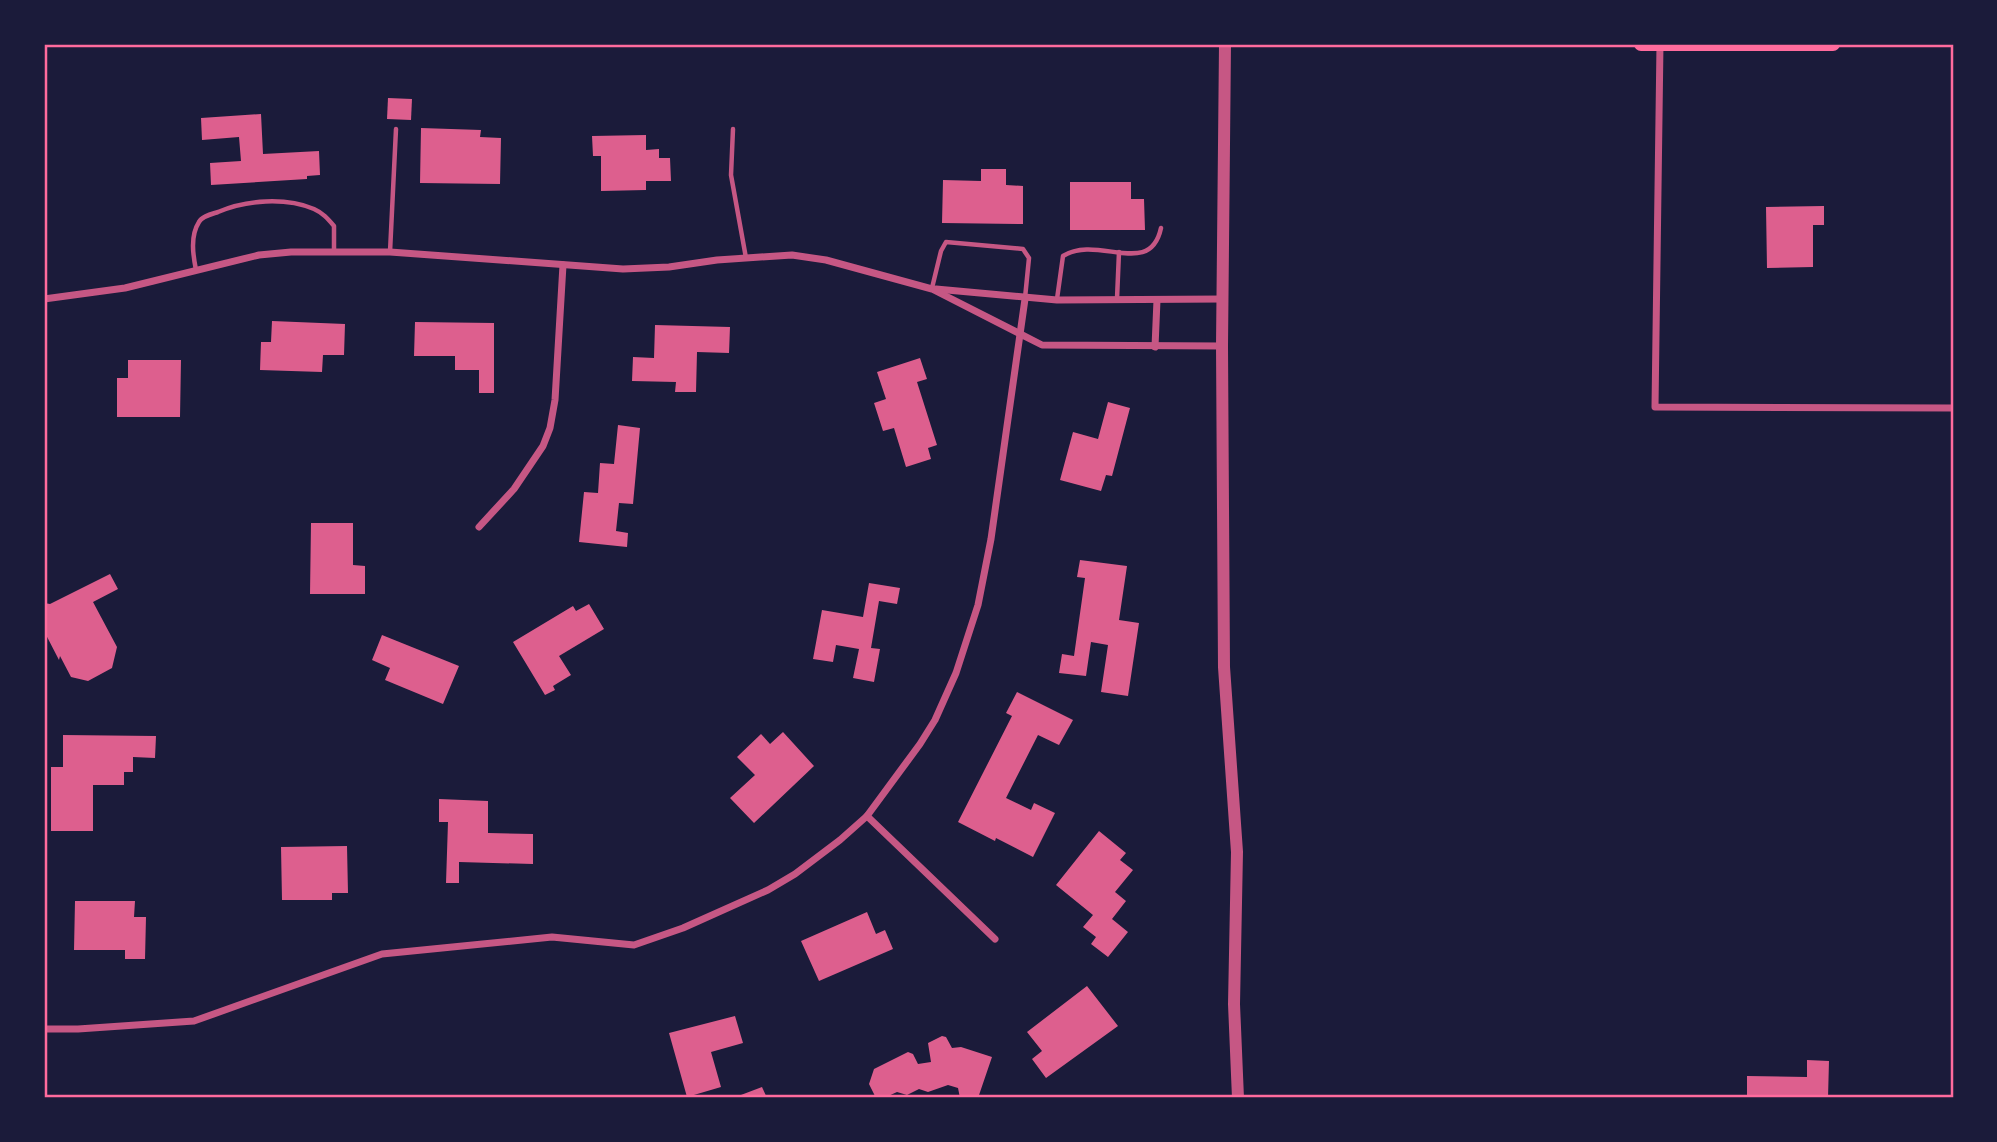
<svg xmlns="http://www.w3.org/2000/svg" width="1997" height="1142" font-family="Arial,sans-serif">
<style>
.building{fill:#dd5f8e}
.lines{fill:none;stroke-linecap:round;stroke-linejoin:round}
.service{stroke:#c65784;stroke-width:4.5}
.minor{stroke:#c65784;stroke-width:7}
.tertiary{stroke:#c65784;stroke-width:12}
.secondary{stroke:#ff6b9d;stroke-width:14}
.neatline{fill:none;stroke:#ff6b9d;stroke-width:2.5}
</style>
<rect width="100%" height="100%" fill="#1b1b3a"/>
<!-- building -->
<g class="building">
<polygon points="388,98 412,99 411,120 387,119"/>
<polygon points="261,114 263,154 319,151 320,175 307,176 307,179 211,185 210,163 241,161 239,137 202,140 201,118"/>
<polygon points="421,128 481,130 480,137 501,138 500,184 420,183"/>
<polygon points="646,135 646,150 659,149 659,158 670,158 671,181 646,181 646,190 601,191 601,156 593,156 592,136"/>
<polygon points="981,169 1006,169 1006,185 1023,186 1023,224 942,223 943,180 981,181"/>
<polygon points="1070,182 1131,182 1131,199 1144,199 1145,230 1070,230"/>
<polygon points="1824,206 1824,225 1813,225 1813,267 1767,268 1766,207"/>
<polygon points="272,321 345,324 344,355 323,355 322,372 260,370 261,342 271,342"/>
<polygon points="415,322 494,323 494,393 479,393 479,370 455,370 455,356 414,356"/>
<polygon points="655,325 730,327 729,353 697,352 696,392 675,392 676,382 632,381 633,357 654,358"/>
<polygon points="920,358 927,379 917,382 937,445 928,448 931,459 906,467 894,428 883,431 874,403 886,399 877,372"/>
<polygon points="128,360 181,360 180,417 117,417 117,378 128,378"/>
<polygon points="1108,402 1130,408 1112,476 1106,475 1101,491 1060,480 1073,432 1098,439"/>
<polygon points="618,425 640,428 633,504 619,503 616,531 628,533 627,547 579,542 584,492 598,493 600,463 614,464"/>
<polygon points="311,523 353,523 353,565 365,566 365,594 310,594"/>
<polygon points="1080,560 1127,566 1119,620 1139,623 1128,696 1101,692 1108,645 1091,642 1086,676 1059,673 1062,654 1074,656 1085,578 1077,577"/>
<polygon points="110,574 118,589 93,602 117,647 112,668 88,681 71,677 60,656 59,660 44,631 44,603 50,604"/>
<polygon points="869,583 900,588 897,604 879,601 871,648 880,649 874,682 853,678 859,649 836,645 833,662 813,659 822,610 863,617"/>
<polygon points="589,604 604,629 559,656 571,675 553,686 555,690 545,695 513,642 573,606 576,611"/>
<polygon points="382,635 459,666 443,704 385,680 390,668 372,660"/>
<polygon points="1017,692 1073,720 1059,745 1038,735 1006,798 1031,810 1034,803 1055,813 1033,857 996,838 995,841 958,822 1012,716 1006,713"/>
<polygon points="783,732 814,766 754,823 730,798 755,775 737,757 761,734 770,744"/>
<polygon points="63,735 156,736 155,758 133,757 133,772 124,772 124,785 93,785 93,831 51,831 51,767 63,767"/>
<polygon points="439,799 488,801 488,833 533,834 533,864 459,862 459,883 446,883 448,822 439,822"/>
<polygon points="1099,831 1126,853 1120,860 1133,870 1115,892 1126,901 1112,919 1128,932 1108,957 1091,944 1096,937 1083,927 1093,915 1056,885"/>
<polygon points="347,846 348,893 332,893 332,900 282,900 281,847"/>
<polygon points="75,901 135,901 134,917 146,917 145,959 125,959 125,950 74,950"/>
<polygon points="867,912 876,934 885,930 893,949 819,981 801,941"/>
<polygon points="1087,986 1118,1026 1046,1078 1032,1059 1042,1051 1027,1032"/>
<polygon points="735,1016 743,1043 711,1052 721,1087 687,1097 669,1033"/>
<polygon points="942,1036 946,1037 952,1048 961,1047 992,1057 978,1098 960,1098 958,1088 948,1085 928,1092 919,1089 907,1095 897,1092 884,1098 876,1098 869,1084 874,1069 908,1052 913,1054 918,1064 931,1062 928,1043"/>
<polygon points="1807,1060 1829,1061 1828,1098 1747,1098 1747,1076 1807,1077"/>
<polygon points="762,1087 767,1098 733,1098"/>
</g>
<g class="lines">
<!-- service -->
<g class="service">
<polyline points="733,129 731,175 746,258"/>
<polyline points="390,252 396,129"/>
<path d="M196 270C193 255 190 236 199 222 202 216 212 214 218 212 246 200 285 197 314 209 323 213 328 219 334 226V252"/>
<polyline points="932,288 941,251 946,242 1023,249 1029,258 1025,298"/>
<path d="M1057 299 1063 256C1098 234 1150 279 1161 228"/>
<polyline points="1117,299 1119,252"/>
</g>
<!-- minor -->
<g class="minor">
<polyline points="1660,44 1655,407 1953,408"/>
<polyline points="936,289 1057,300 1223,299"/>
<polyline points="44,299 125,288 259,255 291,252 390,252 623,269 669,267 717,260 792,255 826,260 932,289 1042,345 1222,346"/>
<polyline points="1155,347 1157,300"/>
<polyline points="479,527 514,489 543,446 550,428 555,400 563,265"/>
<polyline points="867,816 995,939"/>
<polyline points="44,1029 78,1029 194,1021 382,954 552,937 634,945 683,928 768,890 795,874 840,840 867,816 920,744 935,720 956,673 978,605 991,539 1025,299"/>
</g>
<!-- tertiary -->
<polyline class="tertiary" points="1225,44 1222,346 1224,667 1237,852 1234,1004 1238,1098"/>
<!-- secondary -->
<polyline class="secondary" points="1641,44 1833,44"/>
</g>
<!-- border -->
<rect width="1997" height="1142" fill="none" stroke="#1b1b3a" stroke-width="91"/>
<rect x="46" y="46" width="1906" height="1050" class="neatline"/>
</svg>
